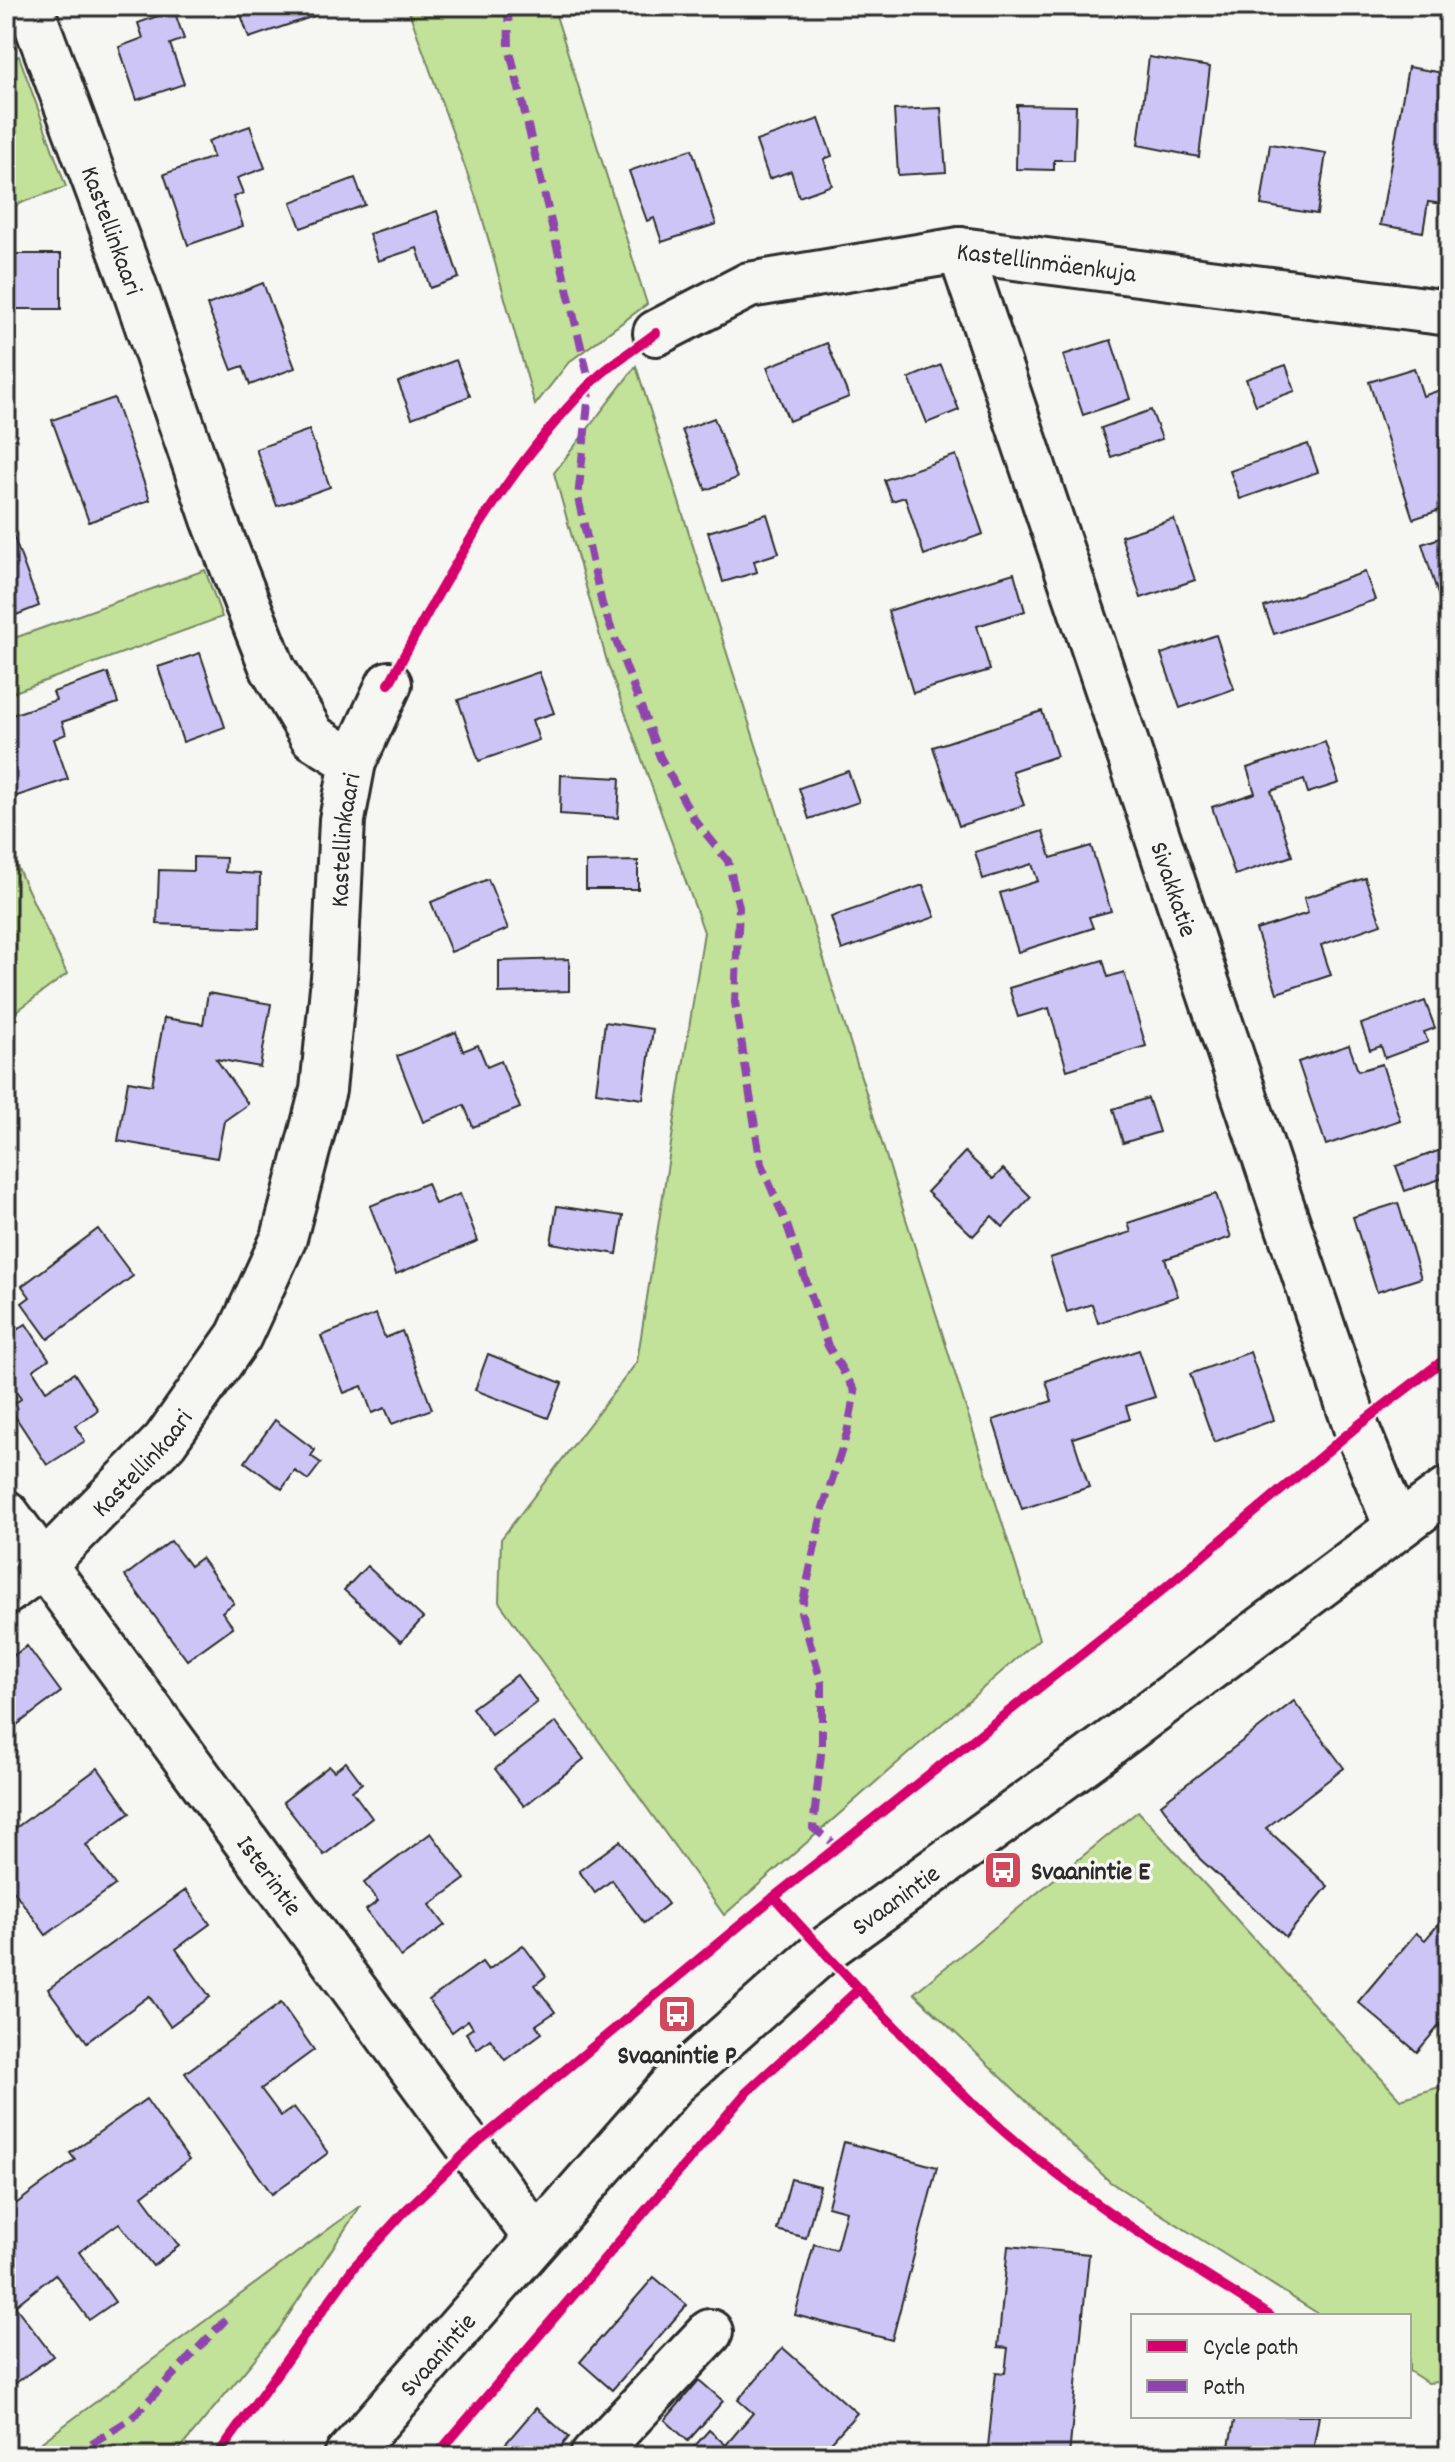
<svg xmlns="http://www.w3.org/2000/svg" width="1455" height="2462" font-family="Dekko,sans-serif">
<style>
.green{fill:#c2e199;stroke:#768662;stroke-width:2}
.building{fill:#cec5f7;stroke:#2b2b2b;stroke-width:2}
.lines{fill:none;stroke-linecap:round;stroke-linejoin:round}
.minor-casing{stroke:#2b2b2b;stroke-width:50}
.minor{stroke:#f6f6f2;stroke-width:44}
.quiet{stroke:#8e44ad;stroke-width:8;stroke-dasharray:16 8;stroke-linecap:butt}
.cycleway-casing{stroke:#f6f6f2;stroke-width:15}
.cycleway{stroke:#d6006c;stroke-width:10}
.labels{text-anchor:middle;stroke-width:7;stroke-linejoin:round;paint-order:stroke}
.street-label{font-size:26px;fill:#2b2b2b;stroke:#f6f6f2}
.poi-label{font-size:26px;font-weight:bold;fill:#2b2b2b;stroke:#f6f6f2;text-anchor:start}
</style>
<rect width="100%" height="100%" fill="#f6f6f2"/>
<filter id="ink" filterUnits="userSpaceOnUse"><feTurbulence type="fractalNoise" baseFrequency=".0125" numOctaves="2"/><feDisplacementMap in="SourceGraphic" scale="16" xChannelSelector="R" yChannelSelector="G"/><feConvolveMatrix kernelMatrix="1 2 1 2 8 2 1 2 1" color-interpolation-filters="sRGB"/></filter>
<g filter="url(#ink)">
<!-- green -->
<g class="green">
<polygon points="407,6 553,6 647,304 569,362 535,405 479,206"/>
<polygon points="19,56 66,187 6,208 6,61"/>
<polygon points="636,366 1039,1639 724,1915 499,1602 501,1539 637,1362 704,932 608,665 554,473"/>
<polygon points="205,570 222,617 6,695 6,641"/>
<polygon points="6,843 67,974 6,1019"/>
<polygon points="1138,1811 1400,2099 1449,2084 1449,2381 1428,2383 1409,2371 1409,2316 1322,2316 1110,2182 914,1993"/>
<polygon points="361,2205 278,2331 174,2456 23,2456"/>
</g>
<!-- building -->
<g class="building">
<polygon points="238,6 314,6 317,15 249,38"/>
<polygon points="174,10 184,39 170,44 184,84 137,100 119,47 143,38 138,23"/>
<polygon points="1149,57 1210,67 1199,157 1138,145"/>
<polygon points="1408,67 1449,74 1449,205 1428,202 1423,232 1380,225"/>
<polygon points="1017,105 1076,106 1074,160 1054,160 1054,170 1016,169"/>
<polygon points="941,108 946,172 898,175 894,110"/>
<polygon points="819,119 832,156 824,159 832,185 799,197 791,171 769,179 756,141"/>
<polygon points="250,126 265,168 237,178 243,193 233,197 243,226 188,245 164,174 213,157 208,141"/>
<polygon points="1270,144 1326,153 1317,214 1261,205"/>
<polygon points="692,149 716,224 662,242 654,218 647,221 629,171"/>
<polygon points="355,178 365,205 301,228 291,202"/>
<polygon points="437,211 459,278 430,288 417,248 378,261 369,234"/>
<rect x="6" y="254" width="55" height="55"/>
<polygon points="263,283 295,368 250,385 243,366 232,370 207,305"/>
<polygon points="1111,340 1130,399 1083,415 1063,355"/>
<polygon points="827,343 849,397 789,421 767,367"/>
<polygon points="456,360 470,396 412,418 398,382"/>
<polygon points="941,365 959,410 927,423 909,378"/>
<polygon points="1286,365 1295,391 1256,405 1246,379"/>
<polygon points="1414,368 1423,396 1449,387 1449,494 1439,497 1443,509 1413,519 1369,382"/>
<polygon points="114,398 150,500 89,522 52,420"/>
<polygon points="1151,410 1162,439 1111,457 1101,428"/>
<polygon points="714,418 737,478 706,490 682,430"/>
<polygon points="309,430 330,487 277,506 256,449"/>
<polygon points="1308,444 1318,472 1240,499 1230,471"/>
<polygon points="956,455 983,534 924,555 905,497 892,501 884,480"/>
<polygon points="767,514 779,553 754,561 757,572 723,582 708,532"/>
<polygon points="6,516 39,606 6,619"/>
<polygon points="1174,519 1195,580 1141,598 1121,536"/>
<polygon points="1449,535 1449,629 1422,544"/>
<polygon points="1365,572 1375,600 1274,634 1264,607"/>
<polygon points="1014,573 1025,611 977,626 990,670 913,693 888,611"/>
<polygon points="1216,635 1234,689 1180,708 1161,654"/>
<polygon points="200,653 225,727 183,742 158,667"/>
<polygon points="539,672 554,713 532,720 539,740 479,761 458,700"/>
<polygon points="108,673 118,703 62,722 66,734 54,739 68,779 11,798 6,783 6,717 56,700 53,692"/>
<polygon points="1449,696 1449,728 1440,699"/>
<polygon points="1042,711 1057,756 1012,771 1024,805 959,826 933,747"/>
<polygon points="1325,742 1339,783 1308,793 1304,780 1271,791 1292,856 1235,875 1212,807 1255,793 1247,768"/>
<polygon points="848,771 859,802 809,819 799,788"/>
<polygon points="561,775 620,778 618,818 560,814"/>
<polygon points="1043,831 1051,858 1091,846 1111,911 1089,917 1093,928 1018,952 1000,893 1038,881 1032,864 983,879 975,852"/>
<polygon points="193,857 226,858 225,872 260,874 259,928 157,924 159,870 193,871"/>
<polygon points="638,861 638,889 586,889 586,862"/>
<polygon points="1365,878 1381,924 1321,945 1331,975 1277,993 1256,930 1308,913 1304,898"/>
<polygon points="488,879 508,929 451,952 431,902"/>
<polygon points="923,885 935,917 842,950 831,917"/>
<polygon points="569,959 569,991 499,993 499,961"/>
<polygon points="1103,960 1108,977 1124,972 1146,1046 1067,1070 1049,1008 1018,1017 1009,988"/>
<polygon points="208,993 271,1004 260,1067 216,1059 248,1104 224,1121 217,1158 118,1141 128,1081 152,1085 164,1018 203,1024"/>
<polygon points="1425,1001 1435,1028 1424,1032 1428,1042 1385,1058 1381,1046 1370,1050 1361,1024"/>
<polygon points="605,1022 653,1029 643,1099 596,1092"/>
<polygon points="456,1032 463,1051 478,1045 487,1067 501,1061 520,1108 473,1127 464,1105 423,1122 397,1056"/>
<polygon points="1349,1045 1358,1071 1382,1064 1400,1120 1326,1145 1298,1062"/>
<polygon points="1148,1098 1159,1132 1123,1143 1113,1109"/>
<polygon points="1449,1147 1449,1176 1405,1191 1396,1166"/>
<polygon points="965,1152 993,1179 1003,1169 1031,1197 1003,1227 992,1216 973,1236 927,1192"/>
<polygon points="427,1183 435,1204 460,1194 478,1241 396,1274 370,1206"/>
<polygon points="1216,1194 1231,1237 1165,1259 1178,1296 1098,1323 1092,1304 1067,1312 1050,1258 1131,1232 1128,1223"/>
<polygon points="1398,1203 1421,1278 1377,1292 1353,1217"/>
<polygon points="557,1206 623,1216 617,1254 551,1243"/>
<polygon points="98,1229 133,1276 48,1339 22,1303 30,1297 22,1286"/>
<polygon points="376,1314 385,1338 402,1331 432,1409 392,1424 385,1408 372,1413 362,1386 344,1393 321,1336"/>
<polygon points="26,1324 49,1359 33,1370 46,1391 74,1373 98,1410 75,1426 85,1441 47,1465 9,1407 21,1399 14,1388 6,1393 6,1337"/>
<polygon points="1139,1350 1155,1397 1126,1406 1130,1419 1073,1438 1089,1487 1022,1509 993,1420 1052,1401 1046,1381"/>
<polygon points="1250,1352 1274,1420 1214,1442 1190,1374"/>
<polygon points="488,1354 562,1383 548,1418 475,1390"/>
<polygon points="275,1420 315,1450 311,1456 321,1463 308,1480 295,1471 282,1489 245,1462"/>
<polygon points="171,1541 190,1566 201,1558 234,1603 222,1612 233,1627 187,1660 125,1576"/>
<polygon points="367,1566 423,1618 401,1642 344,1590"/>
<polygon points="27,1646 61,1692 6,1733 6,1661"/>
<polygon points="517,1675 537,1702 492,1736 472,1708"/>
<polygon points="1294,1701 1344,1768 1266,1828 1328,1886 1286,1937 1200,1859 1161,1804"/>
<polygon points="556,1722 584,1759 524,1806 495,1769"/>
<polygon points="346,1762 362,1783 352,1791 372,1818 324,1855 283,1802 329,1766 334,1771"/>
<polygon points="98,1768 130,1813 86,1845 115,1885 46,1935 6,1880 6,1835"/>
<polygon points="431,1833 465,1879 430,1905 445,1925 401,1957 366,1910 378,1901 364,1883"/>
<polygon points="620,1841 668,1904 644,1923 612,1880 595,1893 579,1871"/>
<polygon points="186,1890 210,1924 176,1949 210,1997 170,2026 149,1996 87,2042 48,1989"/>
<polygon points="1443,1919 1449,1924 1449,2026 1443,2021 1417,2052 1358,2002 1416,1933 1425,1940"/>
<polygon points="523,1945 546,1976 535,1985 555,2012 536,2025 542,2033 505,2060 490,2039 477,2049 466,2033 473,2028 468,2020 452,2032 429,2000 482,1962 488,1970"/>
<polygon points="281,2003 314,2050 261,2089 281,2116 294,2107 328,2153 272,2194 185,2073"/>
<polygon points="146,2099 189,2160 142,2196 179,2246 153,2266 119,2223 79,2252 115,2302 89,2320 55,2274 15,2306 53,2356 6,2390 6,2221 13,2215 9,2209 75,2160 70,2153"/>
<polygon points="844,2142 937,2167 892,2340 795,2315 814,2244 836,2250 846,2211 828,2206"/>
<polygon points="791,2179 820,2186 806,2238 777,2230"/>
<polygon points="1008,2246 1089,2254 1069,2456 987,2456 996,2372 1005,2373 1008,2348 998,2347"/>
<polygon points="654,2277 687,2305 612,2390 580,2362"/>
<polygon points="783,2348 857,2413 819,2456 686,2456 709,2430 726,2445 753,2413 738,2400"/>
<polygon points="699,2380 723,2401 688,2441 665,2420"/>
<polygon points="536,2408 569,2437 553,2456 495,2456"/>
<polygon points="1235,2416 1319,2416 1312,2456 1227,2456"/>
</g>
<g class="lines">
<defs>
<g id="minor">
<path id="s1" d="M960 250 1356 1427 1396 1525"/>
<path id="s2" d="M656 333 749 285 960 250 1449 313"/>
<polyline points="353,762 389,684"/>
<path id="s3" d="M6 1513 536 2238"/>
<path id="s4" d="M6 1592 43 1565 165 1441 239 1336 284 1238 323 1090 335 967 342 820 353 762 313 737 273 669 214 519 133 283 30 6"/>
<path id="s5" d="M347 2456 673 2084 823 1951 1090 1758 1449 1489"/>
<polyline points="593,2456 710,2332"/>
</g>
</defs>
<!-- minor casing -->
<use href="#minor" class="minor-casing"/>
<!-- minor -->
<use href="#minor" class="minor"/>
<!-- quiet -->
<g class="quiet">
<polyline points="508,6 509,47 590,384 578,498 602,604 660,757 694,819 728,861 739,907 735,1002 761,1164 787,1225 828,1346 855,1391 847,1433 823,1508 801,1612 822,1684 822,1745 813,1828 840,1848"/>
<polyline points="71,2456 131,2419 227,2318"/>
</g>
<defs>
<g id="cycleway">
<path d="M389 684C445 578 504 472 589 385 608 365 634 350 656 333"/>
<path d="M774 1897C842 1972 912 2048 987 2116 1072 2194 1173 2255 1270 2316"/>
<polyline points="217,2456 354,2267 405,2211 472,2147 774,1897 1155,1596 1356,1427 1449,1356"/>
<polyline points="436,2456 746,2093 859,1989"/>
</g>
</defs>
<!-- cycleway casing -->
<use href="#cycleway" class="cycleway-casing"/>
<!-- cycleway -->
<use href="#cycleway" class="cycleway"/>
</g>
</g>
<!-- icons -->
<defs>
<symbol id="bus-square" viewBox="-11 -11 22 22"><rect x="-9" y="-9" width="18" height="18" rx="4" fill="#d1495b" stroke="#f6f6f2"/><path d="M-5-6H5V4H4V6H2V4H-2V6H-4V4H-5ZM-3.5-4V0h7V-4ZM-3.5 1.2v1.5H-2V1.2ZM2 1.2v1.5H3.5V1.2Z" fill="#fff"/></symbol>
</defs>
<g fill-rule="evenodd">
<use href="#bus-square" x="981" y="1848" width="44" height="44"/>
<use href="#bus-square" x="655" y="1992" width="44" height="44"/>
</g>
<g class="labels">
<!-- street labels -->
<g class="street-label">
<text transform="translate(113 230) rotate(70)" y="9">Kastellinkaari</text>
<text dy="9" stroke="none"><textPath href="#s2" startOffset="406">Kastellinmäenkuja</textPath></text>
<text dy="9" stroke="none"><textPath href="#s4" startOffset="860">Kastellinkaari</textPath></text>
<text dy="9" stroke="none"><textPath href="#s1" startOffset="674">Sivakkatie</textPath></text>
<text dy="9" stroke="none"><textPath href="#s4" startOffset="188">Kastellinkaari</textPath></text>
<text dy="9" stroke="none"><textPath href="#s3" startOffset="448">Isterintie</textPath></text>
<text dy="9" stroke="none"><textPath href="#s5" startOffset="784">Svaanintie</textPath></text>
<text dy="9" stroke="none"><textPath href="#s5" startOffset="136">Svaanintie</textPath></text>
</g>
<!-- poi labels -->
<g class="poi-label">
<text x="1031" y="1879">Svaanintie E</text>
<text x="677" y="2063" text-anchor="middle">Svaanintie P</text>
</g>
</g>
<!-- margin -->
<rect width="1455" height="2462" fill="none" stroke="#f6f6f2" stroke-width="32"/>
<rect x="16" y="16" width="1423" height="2430" fill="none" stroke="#2b2b2b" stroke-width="3" filter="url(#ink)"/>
<!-- legend -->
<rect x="1131" y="2314" width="280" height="104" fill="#f6f6f2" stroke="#a5a5a2" stroke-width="2"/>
<rect x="1147" y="2340" width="40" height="12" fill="#d6006c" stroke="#a5a5a2" stroke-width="2"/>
<text x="1203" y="2354" font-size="24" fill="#2b2b2b">Cycle path</text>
<rect x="1147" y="2380" width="40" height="12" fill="#8e44ad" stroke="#a5a5a2" stroke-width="2"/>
<text x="1203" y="2394" font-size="24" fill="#2b2b2b">Path</text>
</svg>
